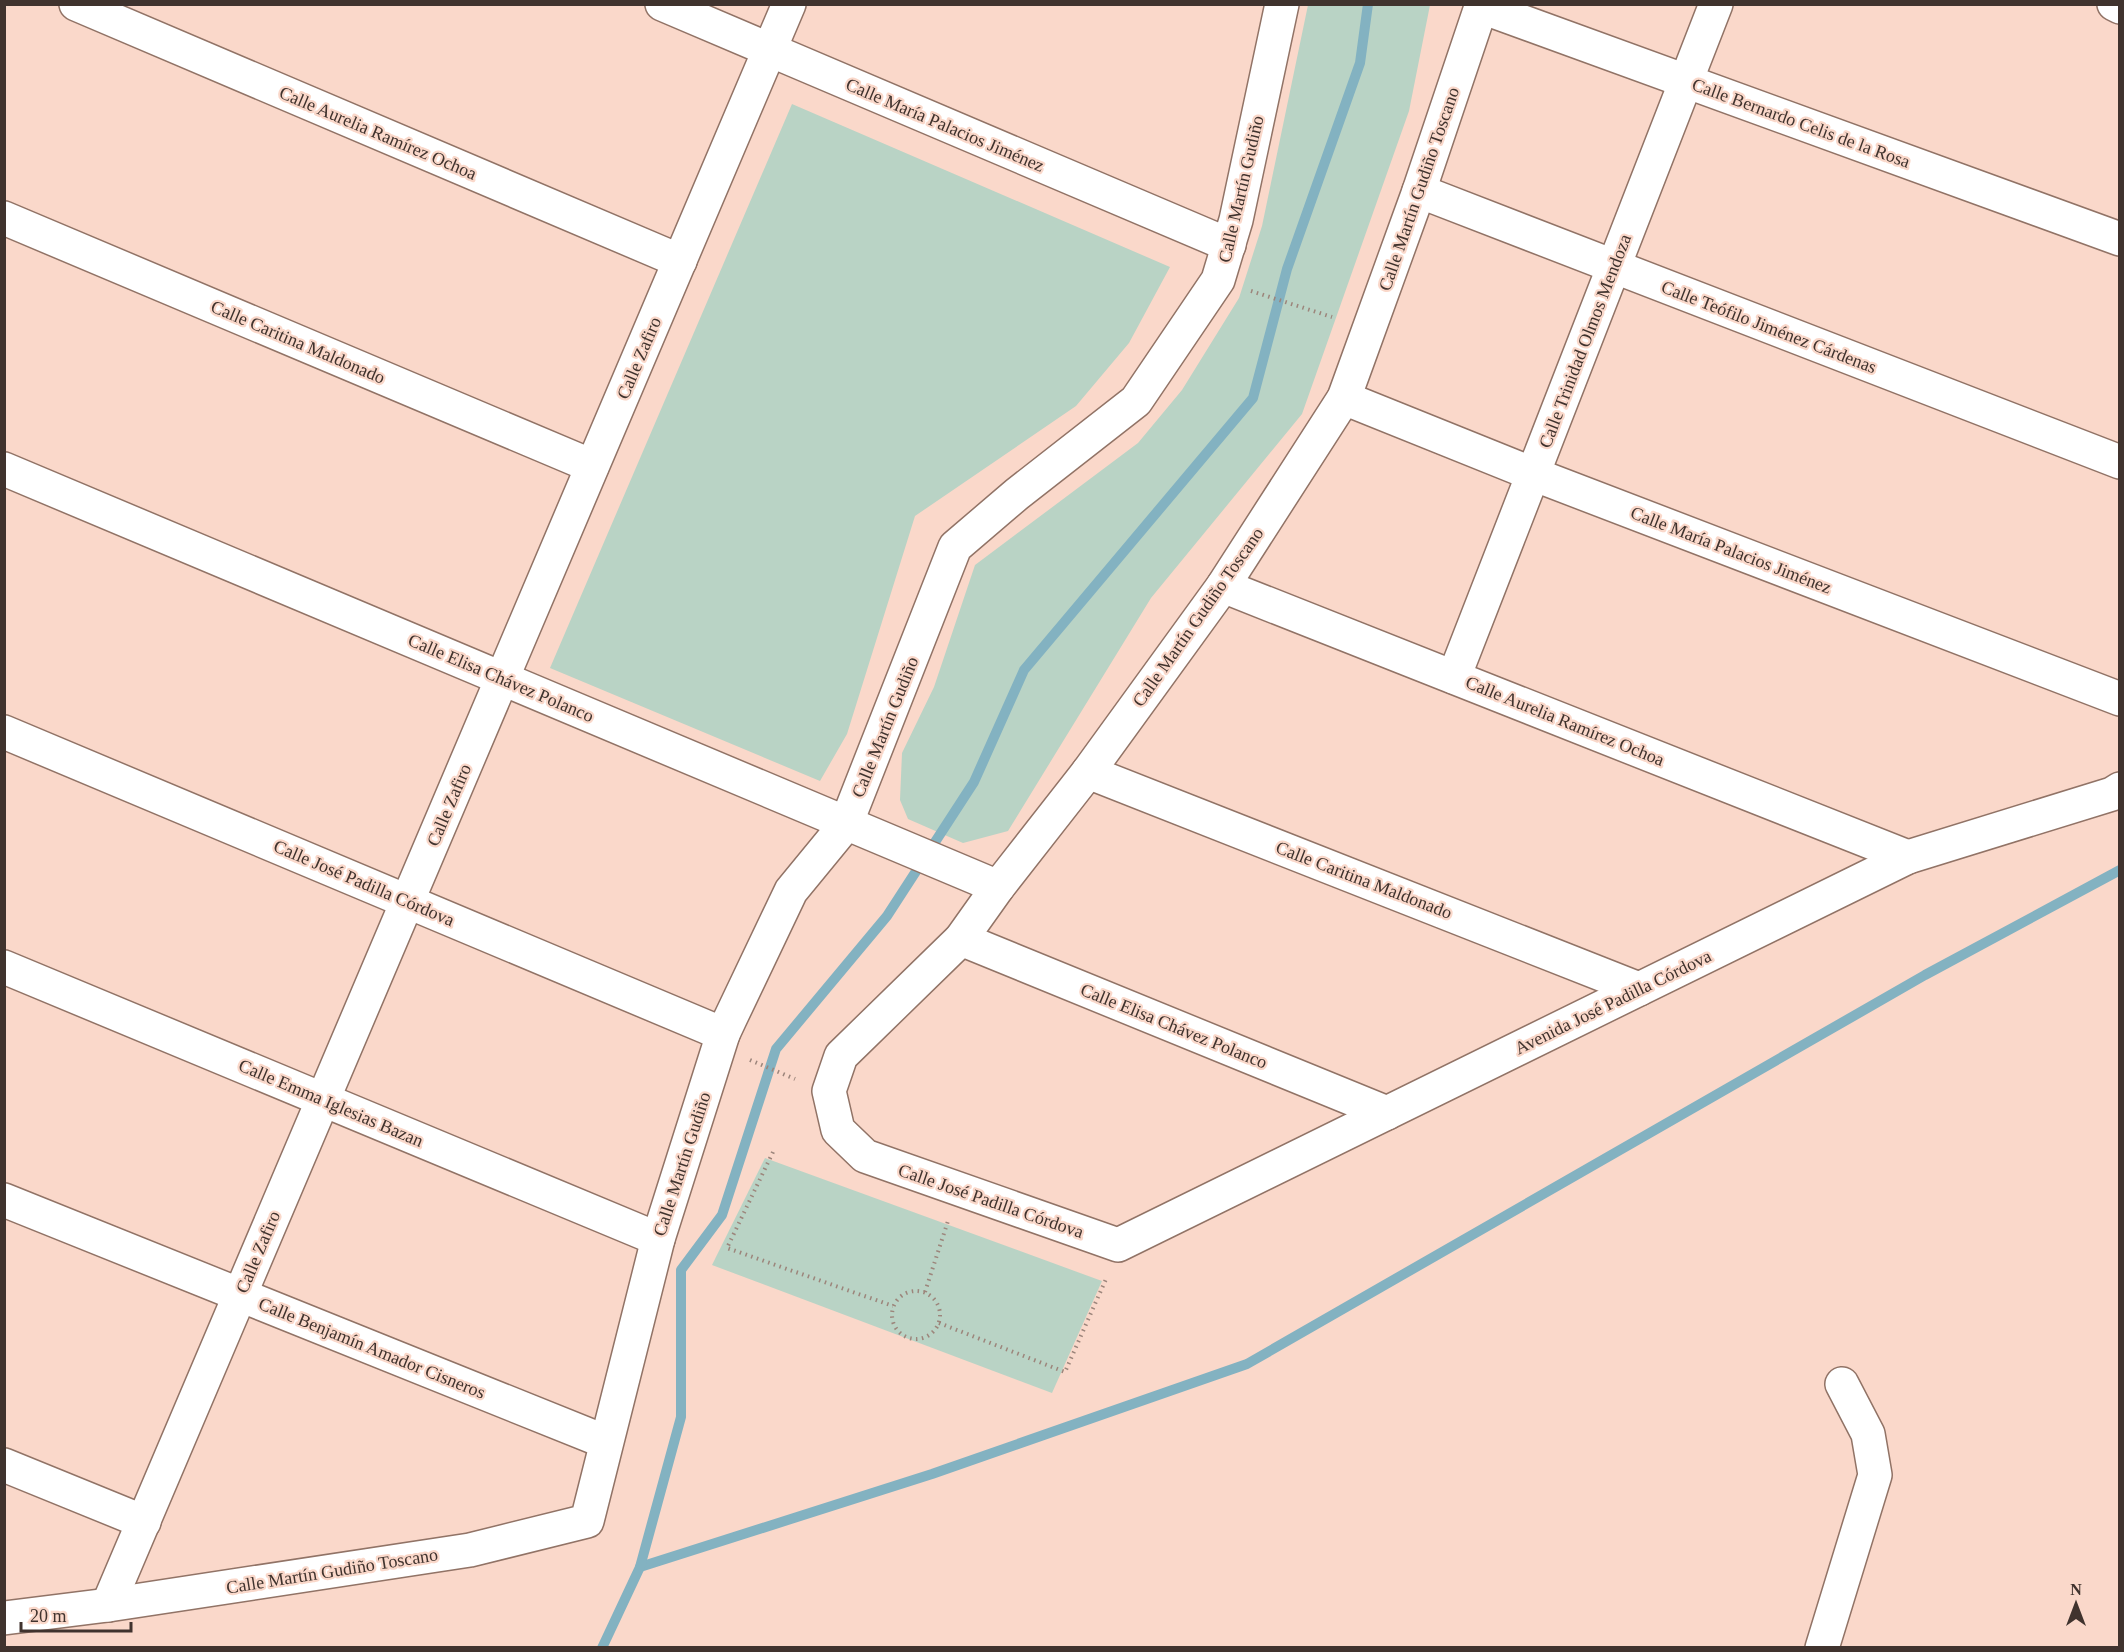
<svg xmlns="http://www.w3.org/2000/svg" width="2124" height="1652" font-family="Georgia,serif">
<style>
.green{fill:#b9d3c5}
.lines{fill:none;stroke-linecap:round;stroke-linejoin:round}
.stream{stroke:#83b2c1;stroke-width:10}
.minor-casing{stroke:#917366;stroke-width:36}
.path{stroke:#9c857b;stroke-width:4;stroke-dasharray:1.5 4.5;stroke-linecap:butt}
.minor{stroke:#fff;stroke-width:33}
.labels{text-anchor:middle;stroke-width:4.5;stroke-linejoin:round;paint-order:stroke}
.street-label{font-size:18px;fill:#40332e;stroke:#fad8ca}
</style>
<rect width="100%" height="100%" fill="#fad8ca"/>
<!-- green -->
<g class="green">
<polygon points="1308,5 1430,5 1409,111 1302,414 1151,598 1008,831 963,843 908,819 900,800 902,753 934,687 975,565 1138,443 1182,390 1239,298 1262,226"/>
<polygon points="792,104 1170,267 1129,343 1076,406 915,516 847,734 820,781 550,668"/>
<polygon points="765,1158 1102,1281 1052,1393 712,1265"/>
</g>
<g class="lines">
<!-- stream -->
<g class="stream">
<polyline points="640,1567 932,1474 1247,1364 1925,975 2120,870"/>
<polyline points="602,1648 640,1567 681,1417 681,1270 722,1215 776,1049 887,916 974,782 1024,670 1253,398 1287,269 1360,63 1368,4"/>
</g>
<defs>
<g id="minor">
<polyline points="76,4 680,261"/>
<polyline points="662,4 1229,245"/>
<polyline points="1482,4 1419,191 1344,398 1223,586 1088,772 998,887 961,939 841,1056 829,1091 838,1130 865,1156 1118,1245 1908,857 2112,794 2120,789"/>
<polyline points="2114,4 2120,7"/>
<polyline points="1482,7 2120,239"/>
<polyline points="1419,191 2120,462"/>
<polyline points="4,218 592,466"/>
<polyline points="1344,398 1533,474 2120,699"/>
<polyline points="4,469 998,887"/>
<polyline points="1223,586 1908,857"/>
<polyline points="1454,677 1716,4"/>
<polyline points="4,732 723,1034"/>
<polyline points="1088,772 1639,989"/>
<polyline points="961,939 1387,1113"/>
<polyline points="4,967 658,1239"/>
<polyline points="4,1200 606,1442"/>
<polyline points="4,1465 144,1522"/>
<polyline points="108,1605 789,4"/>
<polyline points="4,1618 108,1605 470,1550 587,1521 658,1239 723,1034 730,1019 791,891 846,824 955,547 1017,494 1136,401 1218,280 1236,220 1282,4"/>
<polyline points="1822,1648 1875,1475 1868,1434 1842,1384"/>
</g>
</defs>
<!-- minor casing -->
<use href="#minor" class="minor-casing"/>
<!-- path -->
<g class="path">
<polyline points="1251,291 1332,317"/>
<polyline points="750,1060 795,1079"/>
<polyline points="773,1152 727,1248 893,1306"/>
<circle cx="916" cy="1315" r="24"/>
<polyline points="925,1292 948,1221"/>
<polyline points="939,1323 1065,1372 1106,1279"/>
</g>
<!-- minor -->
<use href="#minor" class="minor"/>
</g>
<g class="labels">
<!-- street labels -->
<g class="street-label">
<text transform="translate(1801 123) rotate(20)" y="6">Calle Bernardo Celis de la Rosa</text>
<text transform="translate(945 125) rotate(23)" y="6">Calle María Palacios Jiménez</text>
<text transform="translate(378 133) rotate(23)" y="6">Calle Aurelia Ramírez Ochoa</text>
<text transform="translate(1241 189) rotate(-77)" y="6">Calle Martín Gudiño</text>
<text transform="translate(1419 189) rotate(-71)" y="6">Calle Martín Gudiño Toscano</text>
<text transform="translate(1769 327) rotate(21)" y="6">Calle Teófilo Jiménez Cárdenas</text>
<text transform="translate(1585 341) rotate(-69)" y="6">Calle Trinidad Olmos Mendoza</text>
<text transform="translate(298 342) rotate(23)" y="6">Calle Caritina Maldonado</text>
<text transform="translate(639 358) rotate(-67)" y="6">Calle Zafiro</text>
<text transform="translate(1731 550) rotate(21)" y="6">Calle María Palacios Jiménez</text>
<text transform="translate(1198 617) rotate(-55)" y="6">Calle Martín Gudiño Toscano</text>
<text transform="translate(501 678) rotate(23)" y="6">Calle Elisa Chávez Polanco</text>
<text transform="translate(1565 721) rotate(22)" y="6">Calle Aurelia Ramírez Ochoa</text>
<text transform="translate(885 727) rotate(-68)" y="6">Calle Martín Gudiño</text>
<text transform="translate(449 805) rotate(-67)" y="6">Calle Zafiro</text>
<text transform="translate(1364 880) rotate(21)" y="6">Calle Caritina Maldonado</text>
<text transform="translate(364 883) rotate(23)" y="6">Calle José Padilla Córdova</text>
<text transform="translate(1613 1002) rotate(-26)" y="6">Avenida José Padilla Córdova</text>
<text transform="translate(1174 1026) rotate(22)" y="6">Calle Elisa Chávez Polanco</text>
<text transform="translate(331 1103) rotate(23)" y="6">Calle Emma Iglesias Bazan</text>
<text transform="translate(682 1164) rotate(-72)" y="6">Calle Martín Gudiño</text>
<text transform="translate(991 1201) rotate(19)" y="6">Calle José Padilla Córdova</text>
<text transform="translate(258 1252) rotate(-67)" y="6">Calle Zafiro</text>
<text transform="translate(372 1348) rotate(22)" y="6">Calle Benjamín Amador Cisneros</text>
<text transform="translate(332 1571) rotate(-9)" y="6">Calle Martín Gudiño Toscano</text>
</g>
</g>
<!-- border -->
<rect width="2124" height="1652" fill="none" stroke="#40332e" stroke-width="12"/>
<!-- north arrow -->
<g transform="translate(2076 1604)" stroke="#fad8ca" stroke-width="4.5" paint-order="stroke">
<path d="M0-4.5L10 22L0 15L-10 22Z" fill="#40332e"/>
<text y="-9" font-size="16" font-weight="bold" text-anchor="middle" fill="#40332e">N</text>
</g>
<!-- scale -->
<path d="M21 1622v9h110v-9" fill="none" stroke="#40332e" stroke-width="3"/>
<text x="30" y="1622" font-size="18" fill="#40332e" stroke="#fad8ca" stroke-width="4.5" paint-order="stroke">20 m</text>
</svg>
